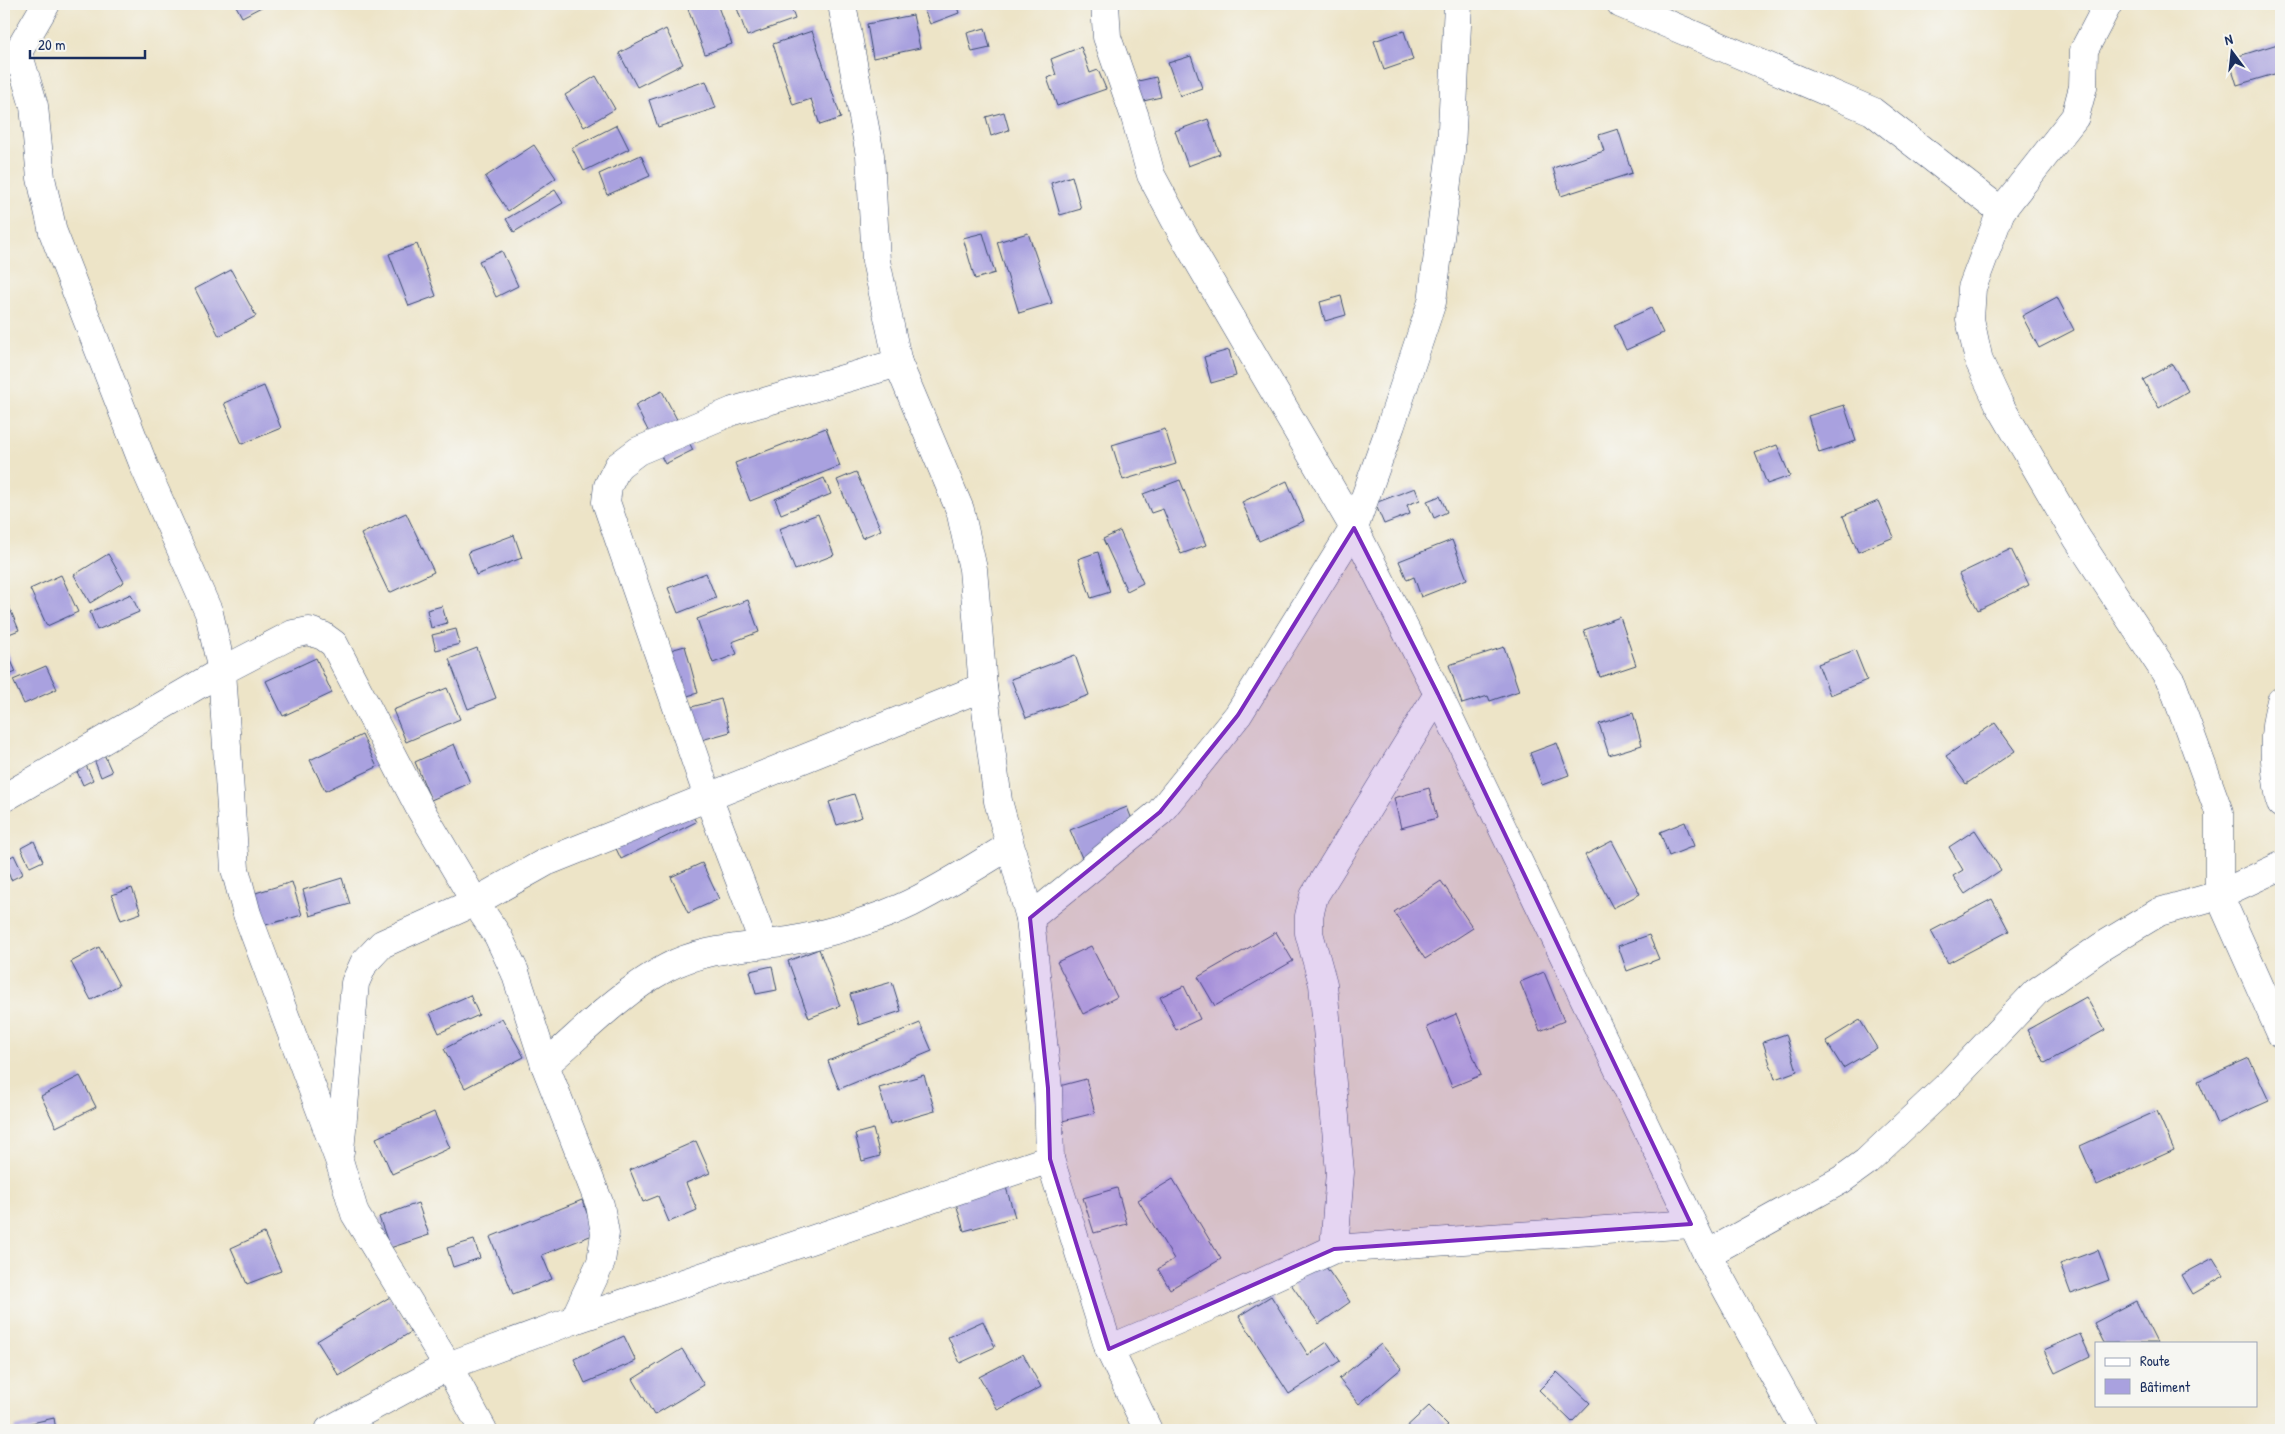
<svg xmlns="http://www.w3.org/2000/svg" width="2285" height="1434" font-family="'Patrick Hand',sans-serif">
<style>
.building{fill:#a9a1df}
.lines{fill:none;stroke-linecap:round;stroke-linejoin:round}
.minor-casing{stroke:#3a4a6e;stroke-width:29}
.minor{stroke:#fff;stroke-width:28}
.marked{fill:#7b2cbf;fill-opacity:0.2;stroke:#7b2cbf;stroke-width:4;stroke-linejoin:round}
</style>
<rect width="100%" height="100%" fill="#f6f6f2"/>
<filter id="ink" filterUnits="userSpaceOnUse"><feTurbulence type="fractalNoise" baseFrequency=".02" numOctaves="2"/><feDisplacementMap in="SourceGraphic" scale="10" xChannelSelector="R" yChannelSelector="G"/><feConvolveMatrix kernelMatrix="1 2 1 2 8 2 1 2 1" color-interpolation-filters="sRGB"/></filter>
<filter id="wash" filterUnits="userSpaceOnUse"><feTurbulence type="fractalNoise" baseFrequency=".0096" numOctaves="4" result="noise"/><feDisplacementMap in="SourceGraphic" scale="20" xChannelSelector="R" yChannelSelector="G"/><feGaussianBlur stdDeviation="1.12" result="paint"/><feColorMatrix in="noise" values="0 0 0 0 0 0 0 0 0 0 0 0 0 0 0 0 0 1.4 0 .05"/><feComposite in="paint" operator="in"/></filter>
<g filter="url(#wash)">
<rect width="100%" height="100%" fill="#ede4c7"/>
<g id="blocks">
<!-- building -->
<g class="building">
<polygon points="235,4 267,4 242,17"/>
<polygon points="686,4 717,4 732,44 705,54"/>
<polygon points="751,4 790,4 795,19 747,36 737,8"/>
<polygon points="933,4 956,4 959,13 930,24 923,7"/>
<polygon points="913,15 920,48 873,58 867,24"/>
<polygon points="985,28 990,48 972,52 967,33"/>
<polygon points="666,29 683,64 637,87 619,53"/>
<polygon points="812,31 841,118 820,125 811,99 793,105 773,44"/>
<polygon points="1404,31 1413,60 1384,70 1374,41"/>
<polygon points="2281,43 2281,72 2237,85 2229,59"/>
<polygon points="1081,47 1090,73 1098,70 1106,89 1057,106 1047,78 1056,75 1051,59"/>
<polygon points="1191,56 1202,88 1180,96 1168,63"/>
<polygon points="596,76 615,109 584,127 565,95"/>
<polygon points="1156,77 1161,97 1139,102 1134,82"/>
<polygon points="706,81 716,108 658,127 649,100"/>
<polygon points="1004,112 1009,130 991,136 986,117"/>
<polygon points="1208,119 1220,154 1188,166 1175,131"/>
<polygon points="617,125 629,149 584,171 572,148"/>
<polygon points="1618,129 1632,173 1561,196 1553,168 1604,151 1599,135"/>
<polygon points="534,145 556,178 508,211 485,177"/>
<polygon points="641,155 650,176 607,195 599,174"/>
<polygon points="1072,176 1081,209 1060,215 1051,183"/>
<polygon points="555,190 563,203 514,232 506,219"/>
<polygon points="983,233 995,273 975,279 963,238"/>
<polygon points="1028,233 1052,303 1019,313 997,242"/>
<polygon points="417,244 436,296 409,306 389,254"/>
<polygon points="502,251 518,286 496,297 479,261"/>
<polygon points="231,270 256,316 219,336 195,289"/>
<polygon points="1341,296 1346,315 1325,321 1320,302"/>
<polygon points="2057,297 2074,330 2039,348 2022,316"/>
<polygon points="1651,308 1663,333 1626,350 1614,325"/>
<polygon points="1229,350 1236,376 1211,383 1204,357"/>
<polygon points="2172,364 2188,391 2159,408 2143,380"/>
<polygon points="264,386 281,428 242,444 224,403"/>
<polygon points="662,391 693,450 665,464 635,405"/>
<polygon points="1844,405 1856,441 1819,453 1808,416"/>
<polygon points="826,428 840,466 750,501 735,463"/>
<polygon points="1165,429 1176,464 1123,480 1112,445"/>
<polygon points="1777,445 1790,476 1767,484 1755,453"/>
<polygon points="856,472 881,530 862,538 837,480"/>
<polygon points="824,478 831,494 781,514 775,499"/>
<polygon points="1180,480 1206,545 1181,554 1163,509 1151,513 1143,494"/>
<polygon points="1287,481 1304,521 1259,541 1242,502"/>
<polygon points="1415,488 1420,500 1407,505 1410,514 1384,524 1375,503"/>
<polygon points="1440,496 1447,512 1434,518 1427,501"/>
<polygon points="1878,501 1894,537 1858,552 1843,516"/>
<polygon points="406,513 434,572 389,593 361,534"/>
<polygon points="818,514 834,555 795,570 779,529"/>
<polygon points="1120,531 1143,583 1127,591 1103,539"/>
<polygon points="514,535 522,558 476,575 468,552"/>
<polygon points="1452,540 1467,579 1421,597 1414,577 1407,580 1399,561"/>
<polygon points="2011,549 2029,585 1978,610 1959,574"/>
<polygon points="1098,552 1110,592 1091,598 1078,559"/>
<polygon points="108,554 124,582 90,603 74,575"/>
<polygon points="706,573 716,598 678,613 668,588"/>
<polygon points="61,575 78,612 47,626 30,589"/>
<polygon points="131,594 139,612 97,630 90,612"/>
<polygon points="748,600 759,632 732,642 737,654 713,663 697,619"/>
<polygon points="7,602 19,630 4,636 4,603"/>
<polygon points="442,606 447,623 431,628 427,610"/>
<polygon points="1620,617 1636,665 1600,677 1584,630"/>
<polygon points="456,629 460,644 436,650 432,635"/>
<polygon points="685,646 698,693 676,699 663,652"/>
<polygon points="5,647 16,672 4,677 4,648"/>
<polygon points="1504,647 1519,691 1490,701 1488,696 1462,704 1449,665"/>
<polygon points="477,648 496,698 468,709 449,659"/>
<polygon points="1855,650 1867,680 1830,695 1818,664"/>
<polygon points="1075,655 1089,695 1026,718 1011,679"/>
<polygon points="316,658 332,693 283,716 266,681"/>
<polygon points="46,666 57,689 24,704 13,680"/>
<polygon points="447,688 460,719 406,742 393,710"/>
<polygon points="721,699 730,732 698,741 688,708"/>
<polygon points="1633,713 1642,745 1609,755 1599,724"/>
<polygon points="1995,723 2015,751 1966,784 1946,756"/>
<polygon points="362,735 377,767 325,791 310,760"/>
<polygon points="1557,743 1569,775 1542,785 1530,753"/>
<polygon points="454,744 470,783 431,800 415,762"/>
<polygon points="103,752 112,772 101,777 93,757"/>
<polygon points="85,763 93,780 83,785 75,767"/>
<polygon points="1429,788 1437,818 1401,828 1394,798"/>
<polygon points="854,794 862,817 837,825 829,802"/>
<polygon points="685,801 696,822 621,859 611,838"/>
<polygon points="1127,807 1141,842 1085,865 1070,830"/>
<polygon points="1685,822 1694,846 1669,856 1660,832"/>
<polygon points="1975,830 2001,870 1965,894 1953,876 1963,870 1949,847"/>
<polygon points="34,841 43,861 30,867 21,848"/>
<polygon points="1612,841 1640,894 1613,908 1585,855"/>
<polygon points="14,855 23,874 11,880 4,861"/>
<polygon points="702,863 719,899 688,913 671,877"/>
<polygon points="342,878 350,904 310,916 303,890"/>
<polygon points="1441,881 1473,928 1425,959 1394,912"/>
<polygon points="292,882 302,915 262,926 252,894"/>
<polygon points="132,888 141,913 121,920 112,895"/>
<polygon points="1992,899 2009,931 1948,963 1931,931"/>
<polygon points="1276,932 1293,961 1215,1006 1198,977"/>
<polygon points="1649,935 1659,959 1627,971 1618,946"/>
<polygon points="1091,946 1117,997 1083,1014 1057,962"/>
<polygon points="99,947 119,985 91,1000 71,962"/>
<polygon points="819,949 840,1006 809,1018 788,961"/>
<polygon points="772,966 777,990 756,994 750,971"/>
<polygon points="1544,972 1564,1021 1540,1031 1520,982"/>
<polygon points="892,982 901,1011 859,1025 850,994"/>
<polygon points="1184,986 1200,1019 1176,1030 1160,997"/>
<polygon points="470,995 479,1015 439,1033 430,1013"/>
<polygon points="2086,997 2105,1030 2045,1063 2027,1030"/>
<polygon points="1456,1014 1481,1075 1452,1087 1427,1027"/>
<polygon points="502,1018 524,1057 465,1088 444,1049"/>
<polygon points="1860,1020 1877,1048 1843,1068 1826,1041"/>
<polygon points="920,1023 932,1051 839,1089 828,1061"/>
<polygon points="1786,1034 1797,1071 1775,1079 1763,1042"/>
<polygon points="2249,1058 2269,1101 2217,1124 2198,1081"/>
<polygon points="924,1075 935,1111 890,1124 879,1088"/>
<polygon points="80,1076 96,1107 56,1127 41,1096"/>
<polygon points="1086,1079 1095,1113 1042,1126 1033,1093"/>
<polygon points="2157,1111 2174,1150 2097,1185 2080,1146"/>
<polygon points="434,1112 450,1148 392,1174 376,1138"/>
<polygon points="873,1129 880,1156 862,1161 855,1134"/>
<polygon points="696,1141 710,1173 686,1183 697,1210 669,1222 658,1196 643,1202 630,1170"/>
<polygon points="1173,1179 1221,1259 1170,1289 1158,1269 1174,1259 1138,1200"/>
<polygon points="1005,1184 1015,1217 964,1231 955,1200"/>
<polygon points="1117,1188 1127,1224 1094,1233 1083,1198"/>
<polygon points="582,1200 595,1234 542,1255 552,1279 513,1294 490,1237"/>
<polygon points="418,1203 429,1235 390,1248 379,1217"/>
<polygon points="264,1233 281,1271 247,1284 231,1248"/>
<polygon points="474,1240 480,1258 453,1267 447,1248"/>
<polygon points="1313,1248 1350,1302 1319,1324 1281,1270"/>
<polygon points="2098,1250 2109,1280 2071,1294 2060,1264"/>
<polygon points="2213,1258 2224,1276 2193,1294 2182,1275"/>
<polygon points="1271,1296 1308,1355 1327,1342 1340,1361 1289,1394 1239,1316"/>
<polygon points="390,1297 411,1332 339,1376 317,1341"/>
<polygon points="2136,1301 2157,1343 2104,1343 2094,1323"/>
<polygon points="983,1321 995,1347 960,1363 948,1337"/>
<polygon points="2080,1334 2090,1356 2055,1373 2044,1350"/>
<polygon points="624,1336 636,1361 585,1383 574,1359"/>
<polygon points="1381,1344 1402,1368 1359,1404 1339,1379"/>
<polygon points="682,1349 704,1385 654,1415 633,1379"/>
<polygon points="1023,1354 1041,1387 998,1410 979,1377"/>
<polygon points="1557,1372 1590,1403 1572,1422 1539,1390"/>
<polygon points="1429,1406 1448,1425 1442,1430 1403,1430"/>
<polygon points="54,1418 56,1430 15,1430 14,1427"/>
</g>
</g>
</g>
<g filter="url(#ink)">
<use href="#blocks" fill-opacity="0" stroke="#3a4a6e" stroke-width="1"/>
<g class="lines">
<defs>
<g id="minor">
<polyline points="842,4 870,155 876,261 898,363 960,510 973,569 983,687 998,801 1030,918 1048,1088 1050,1159 1109,1349 1148,1430"/>
<polyline points="1105,4 1107,37 1135,117 1151,175 1183,235 1354,528 1438,694 1707,1254 1804,1430"/>
<polyline points="1621,4 1872,111 2001,211"/>
<polyline points="2108,4 2084,50 2083,87 2075,117 2001,211 1972,288 1970,319 1979,361 1999,404 2077,538 2172,683 2219,812 2219,895 2281,1034"/>
<polyline points="18,52 34,106 41,178 53,232 144,466 209,613 222,671 235,869 247,914 339,1160 355,1214 448,1366 483,1430"/>
<polyline points="4,62 18,52 46,4"/>
<path d="M2281 701C2271 738 2274 767 2281 804"/>
<polyline points="4,798 222,671 293,634 309,631 323,636 334,644 419,807 475,902 498,936 515,972 545,1065 600,1205 605,1233 601,1262 574,1320"/>
<polyline points="1030,918 1160,812 1238,715 1354,528 1391,425 1432,302 1451,150 1458,4"/>
<polyline points="764,944 708,797 606,502 608,486 618,466 638,451 733,411 898,363"/>
<path d="M545 1065C583 1032 621 992 666 968 706 946 756 948 799 939 832 932 881 918 911 903 945 886 977 866 1009 846"/>
<polyline points="340,1151 355,983 364,963 382,944 475,902 546,862 983,687"/>
<polyline points="1334,1249 1340,1172 1323,984 1309,933 1309,916 1314,896 1438,694"/>
<polyline points="1707,1254 1841,1180 1866,1162 1947,1086 2036,992 2101,947 2159,912 2219,895 2281,866"/>
<polyline points="1109,1349 1213,1305 1334,1249 1691,1224"/>
<polyline points="329,1430 448,1366 574,1320 1050,1159"/>
</g>
</defs>
<!-- minor casing -->
<use href="#minor" class="minor-casing"/>
<!-- minor -->
<use href="#minor" class="minor"/>
</g>
</g>
<!-- marked area -->
<path class="marked" d="M1354 528 1438 694 1691 1224 1334 1249 1109 1349 1050 1159 1048 1088 1030 918 1160 812 1238 715Z"/>
<!-- margin -->
<rect width="2285" height="1434" fill="none" stroke="#f6f6f2" stroke-width="20"/>
<!-- legend -->
<rect x="2095" y="1342" width="162" height="65" fill="#f6f6f2" stroke="#9ea6b7"/>
<rect x="2105" y="1358" width="25" height="8" fill="#ffffff" stroke="#9ea6b7"/>
<text x="2140" y="1366" font-size="15" fill="#1b2f5e">Route</text>
<rect x="2105" y="1379" width="25" height="15" fill="#a9a1df" stroke="#9ea6b7"/>
<text x="2140" y="1392" font-size="15" fill="#1b2f5e">Bâtiment</text>
<!-- north arrow -->
<g transform="translate(2232 52) rotate(345)" stroke="#f6f6f2" stroke-width="4" paint-order="stroke">
<path d="M0-4L9 19L0 12L-9 19Z" fill="#1b2f5e"/>
<text y="-8" font-size="14" font-weight="bold" text-anchor="middle" fill="#1b2f5e">N</text>
</g>
<!-- scale -->
<path d="M30 50v8h115v-8" fill="none" stroke="#1b2f5e" stroke-width="2.5"/>
<text x="38" y="50" font-size="15" fill="#1b2f5e" stroke="#f6f6f2" stroke-width="4" paint-order="stroke">20 m</text>
</svg>
